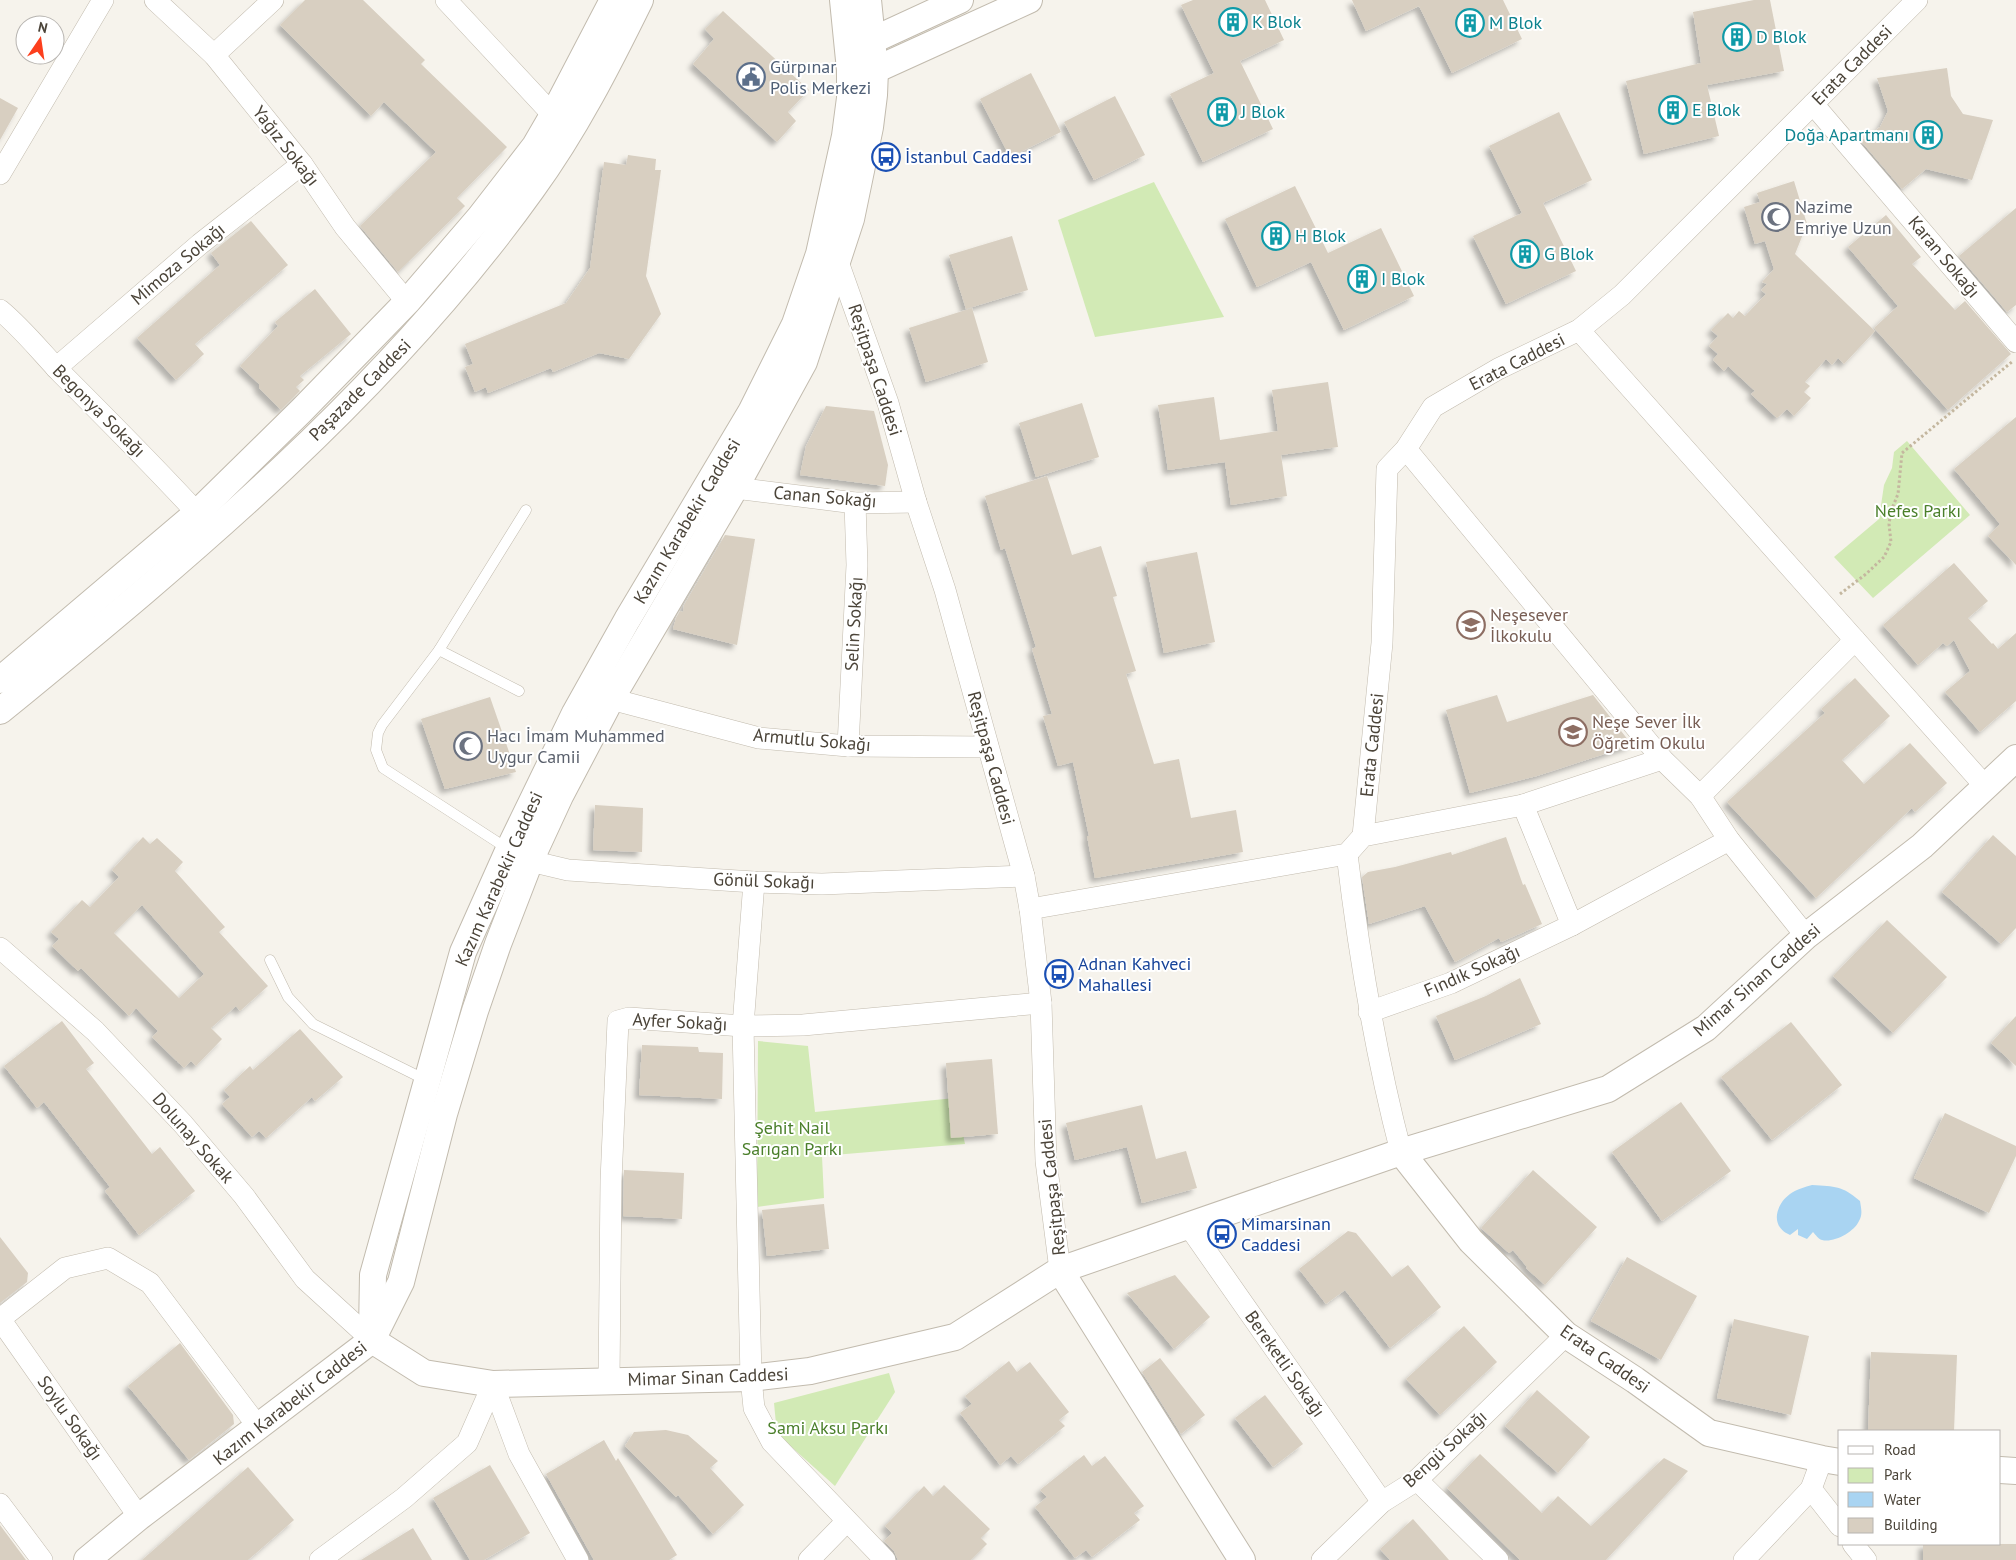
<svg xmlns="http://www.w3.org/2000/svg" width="2016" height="1560" font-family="'PT Sans',sans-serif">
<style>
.green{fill:#d2eab5}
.water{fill:#a9d4f2}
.building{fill:#d8cfc1;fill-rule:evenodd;filter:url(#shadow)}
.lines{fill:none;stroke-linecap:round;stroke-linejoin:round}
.service-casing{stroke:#c2bbae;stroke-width:11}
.minor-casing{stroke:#c2bbae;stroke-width:22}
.tertiary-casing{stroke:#c2bbae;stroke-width:28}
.path{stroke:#c4b79f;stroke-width:3;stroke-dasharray:2.5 2.5;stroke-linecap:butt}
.service{stroke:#fff;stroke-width:10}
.minor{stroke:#fff;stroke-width:21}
.tertiary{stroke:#fff;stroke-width:26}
.labels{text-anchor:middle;stroke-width:4;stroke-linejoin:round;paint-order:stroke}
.culture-label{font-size:18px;fill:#0d838f;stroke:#fff;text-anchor:start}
.street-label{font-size:18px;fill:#4b4439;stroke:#fff}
.service-label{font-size:18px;fill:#4e5e75;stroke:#fff;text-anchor:start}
.transit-label{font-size:18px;fill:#164399;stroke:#fff;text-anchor:start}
.worship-label{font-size:18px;fill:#5b616d;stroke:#fff;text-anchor:start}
.park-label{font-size:18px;fill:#4a7f2a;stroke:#fff}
.education-label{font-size:18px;fill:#785e54;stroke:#fff;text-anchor:start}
</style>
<defs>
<filter id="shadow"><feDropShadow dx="-4.5" dy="4.5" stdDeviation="2.5" flood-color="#0004"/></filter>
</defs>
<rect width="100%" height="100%" fill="#f6f3ec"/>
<!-- green -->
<g class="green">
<polygon points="1154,182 1224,317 1095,337 1058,220"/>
<polygon points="1907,441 1970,515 1873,598 1834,557 1879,519 1884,485 1892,468 1894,452"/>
<polygon points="758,1041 808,1046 815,1112 955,1098 965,1144 822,1156 824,1198 757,1207"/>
<polygon points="889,1373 895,1392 835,1486 777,1434 774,1403"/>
</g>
<!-- water -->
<path class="water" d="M1812 1185C1836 1187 1841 1185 1860 1201 1861 1208 1863 1214 1859 1221 1854 1232 1834 1243 1822 1240 1818 1239 1816 1235 1813 1232L1807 1239 1798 1235V1229L1790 1235C1770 1227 1775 1205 1790 1194 1797 1189 1805 1187 1812 1185Z"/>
<!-- building -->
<g class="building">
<polygon points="305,0 363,0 425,60 421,64 507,147 457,198 465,206 398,272 360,226 436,152 384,102 371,116 280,25"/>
<polygon points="1193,0 1265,0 1284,40 1240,61 1273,129 1203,162 1170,94 1214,73 1181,5"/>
<polygon points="1352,0 1503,0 1522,39 1452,73 1419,6 1366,31"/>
<polygon points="1754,0 1770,0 1784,71 1707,85 1719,136 1644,154 1626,81 1701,63 1693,12"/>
<polygon points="723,11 809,90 788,112 796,121 777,142 693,64 714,39 705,29"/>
<polygon points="1947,68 1951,96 1963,114 1993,120 1972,180 1926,169 1902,189 1861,141 1880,127 1888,111 1877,78"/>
<polygon points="1031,73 1061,132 1010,157 980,99"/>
<polygon points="1115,96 1145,155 1094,180 1064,122"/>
<polygon points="0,98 18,108 0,140"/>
<polygon points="1559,112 1592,180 1543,203 1576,271 1506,304 1473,236 1522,213 1489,146"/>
<polygon points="628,155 656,159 655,170 661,170 646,276 661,314 629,359 599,353 553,372 551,368 488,393 486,387 475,392 465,367 473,364 465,344 566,303 590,268 604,162 626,165"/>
<polygon points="1794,181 1807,224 1795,254 1875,331 1844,364 1838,358 1832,365 1826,359 1805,382 1810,386 1804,392 1811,398 1794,416 1787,409 1777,418 1751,394 1755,391 1728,366 1724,371 1713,360 1718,354 1709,346 1718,336 1711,330 1728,313 1733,318 1739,311 1745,316 1766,294 1761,290 1767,284 1762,282 1774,269 1765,241 1755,244 1744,207 1760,202 1757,193"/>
<polygon points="1295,186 1328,253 1381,228 1414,296 1344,330 1311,262 1257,287 1225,219"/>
<polygon points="2016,208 2016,305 2007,312 1959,256"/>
<polygon points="1886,215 1921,257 1912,264 1955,310 1965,301 2011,354 1948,410 1874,328 1898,306 1848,247"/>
<polygon points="251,221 288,265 195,344 204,354 176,380 137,338 220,265 211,253"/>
<polygon points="1012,236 1028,290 966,309 949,255"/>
<polygon points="315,289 351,334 300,376 304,380 296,387 300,391 281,410 259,388 259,384 240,366 278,326 275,322"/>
<polygon points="972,308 988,362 926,382 909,328"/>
<polygon points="1328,382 1338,447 1281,455 1287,496 1231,505 1225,462 1168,470 1158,405 1214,397 1220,440 1278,431 1272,390"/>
<polygon points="1082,403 1099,457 1036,477 1019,423"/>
<polygon points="826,406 874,411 888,465 885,486 800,475 806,446"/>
<polygon points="2016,417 2016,565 1988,536 2000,524 1954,469"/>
<polygon points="1047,476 1072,555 1101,546 1117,596 1113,597 1136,671 1126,674 1154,764 1179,759 1191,818 1236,810 1243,852 1095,878 1087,836 1089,836 1073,762 1058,766 1043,716 1052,714 1032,649 1036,647 1005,548 1001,550 985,496"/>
<polygon points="725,535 755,539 737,645 673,629 676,618 680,611 683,612 684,605"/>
<polygon points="1197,552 1215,642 1164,653 1146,562"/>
<polygon points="1954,563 1988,601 1968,618 1992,644 1993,643 1998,649 2016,633 2016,701 1980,732 1945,692 1970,671 1954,640 1947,646 1943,643 1918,665 1883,625"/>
<polygon points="1855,678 1890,716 1842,760 1864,784 1910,743 1947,783 1915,812 1912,808 1816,898 1727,802 1825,713 1821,709"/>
<polygon points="1497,695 1507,722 1593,695 1632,745 1537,776 1470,793 1446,710"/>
<polygon points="490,697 516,772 445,789 421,719"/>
<polygon points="595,805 643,808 642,852 593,850"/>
<polygon points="1993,835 2016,856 2016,928 2001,944 1942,892"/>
<path d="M143 837 150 844 157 838 183 862 175 871 225 927 219 932 268 986 240 1011 236 1006 211 1028 222 1039 196 1066 191 1061 184 1068 152 1037 158 1031 136 1008 129 1016 81 968 78 971 52 946 59 939 51 932 82 900 90 907 119 877 112 870ZM142 905 204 974 179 998 114 933Z"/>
<polygon points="1506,837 1523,885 1525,884 1542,924 1501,942 1499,938 1455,962 1425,906 1369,924 1362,877 1368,872 1395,867 1451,852 1452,855"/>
<polygon points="1887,920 1947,977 1893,1033 1833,976"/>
<polygon points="1520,978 1541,1024 1455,1060 1436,1016 1486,996"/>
<polygon points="2016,1016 2016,1066 1991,1043"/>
<polygon points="62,1021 94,1063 86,1069 152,1154 160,1147 195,1191 139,1235 105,1191 110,1187 44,1102 37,1108 4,1066"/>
<polygon points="1791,1022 1842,1085 1772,1140 1721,1077"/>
<polygon points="300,1029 343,1077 315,1101 312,1097 266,1138 259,1131 252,1137 222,1104 230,1097 224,1090 250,1066 253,1070"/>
<polygon points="642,1045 698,1047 699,1052 723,1053 722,1099 639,1095"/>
<polygon points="992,1059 998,1134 951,1138 946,1063"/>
<polygon points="1681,1102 1731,1171 1662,1221 1612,1152"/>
<polygon points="1142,1105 1156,1159 1186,1151 1197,1188 1142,1203 1127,1147 1075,1160 1066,1123"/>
<polygon points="1945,1113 2016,1146 2016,1156 1989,1213 1914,1178"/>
<polygon points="624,1170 684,1173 682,1219 623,1216"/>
<polygon points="1533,1170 1597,1227 1545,1285 1526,1268 1527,1267 1513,1250 1509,1253 1481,1228"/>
<polygon points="824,1204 829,1249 767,1256 762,1210"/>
<polygon points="1348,1231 1356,1233 1392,1277 1408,1265 1441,1307 1390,1348 1345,1290 1326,1304 1299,1269"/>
<polygon points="0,1237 28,1273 27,1282 0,1303"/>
<polygon points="1627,1257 1697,1296 1661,1360 1591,1321"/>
<polygon points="1175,1275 1210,1317 1174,1349 1127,1293"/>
<polygon points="1734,1319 1809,1336 1791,1415 1717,1398"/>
<polygon points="1464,1326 1497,1362 1440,1415 1406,1379"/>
<polygon points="180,1343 233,1415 234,1424 189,1460 128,1386"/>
<polygon points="1871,1352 1957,1355 1954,1431 1868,1431"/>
<polygon points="1160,1358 1205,1415 1181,1434 1142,1372"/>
<polygon points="1009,1361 1017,1372 1030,1362 1069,1412 1059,1420 1065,1426 1018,1464 1011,1456 1000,1465 960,1413 972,1404 965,1396"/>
<polygon points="1537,1390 1590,1437 1558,1473 1505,1426"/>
<polygon points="1265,1395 1303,1444 1273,1467 1235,1418"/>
<polygon points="666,1430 688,1435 718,1461 710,1468 744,1505 713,1534 678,1495 676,1497 625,1446 634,1432"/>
<polygon points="604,1440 616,1461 618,1458 677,1555 669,1560 594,1560 546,1474"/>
<polygon points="1480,1454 1542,1513 1558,1496 1591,1526 1664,1458 1688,1471 1606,1560 1520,1560 1447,1488"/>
<polygon points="1084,1455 1092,1466 1105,1456 1144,1506 1134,1513 1140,1520 1092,1557 1086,1550 1075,1558 1035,1507 1047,1497 1040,1490"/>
<polygon points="490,1465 530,1533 484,1560 470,1560 433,1498"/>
<polygon points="248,1467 294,1520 248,1560 142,1560"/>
<polygon points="944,1485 990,1529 981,1538 987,1544 971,1560 898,1560 894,1551 884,1541 892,1533 885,1526 924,1486 933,1496"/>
<polygon points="1413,1519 1449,1560 1390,1560 1380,1549"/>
<polygon points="0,1525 26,1560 0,1560"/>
<polygon points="413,1528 432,1560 361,1560"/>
<rect x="1923" y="1544" width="93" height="16"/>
</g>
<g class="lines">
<defs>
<g id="service">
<polyline points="439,650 519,691"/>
<polyline points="508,849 383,768 376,750 378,733 382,725 439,650 526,510"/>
<polyline points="270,960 288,997 313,1024 426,1080"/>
</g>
<g id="minor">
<polyline points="155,0 214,55 302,164 345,227 407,302"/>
<polyline points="446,0 553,115"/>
<polyline points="214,55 273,0"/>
<polyline points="1813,104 2016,342"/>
<polyline points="0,174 103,0"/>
<polyline points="838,262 888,403 916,502 945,590 1024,876 1030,909 1041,1003 1046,1161 1060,1270"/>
<path d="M0 310C23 329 41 352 61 373 107 419 153 465 197 513"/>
<polyline points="1579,330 1855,640"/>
<polyline points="56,368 200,244 302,164"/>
<polyline points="1406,449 1662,759"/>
<polyline points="735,488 855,503 916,502"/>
<polyline points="611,699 759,738 848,746 988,747"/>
<polyline points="848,746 857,565 855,503"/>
<polyline points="1700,796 1855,640 1985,786"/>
<polyline points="1523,805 1572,925 1729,840"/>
<polyline points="1363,836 1382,643 1387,469 1406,449 1433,407 1498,369 1579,330 1622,295 1917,0"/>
<polyline points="516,853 530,861 568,870 754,882 822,884 1024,876"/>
<path d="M1347 854C1359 955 1375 1053 1401 1152"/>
<polyline points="754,882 743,1026 751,1378 754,1408 772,1442 885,1560"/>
<polyline points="1030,909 1347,854 1363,836 1523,805 1662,759 1700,796 1729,840 1806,936"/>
<polyline points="0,948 95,1031 183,1124 244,1196 305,1279 372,1340"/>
<polyline points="1369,1012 1451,983 1572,925"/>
<polyline points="1188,1225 1382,1502"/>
<polyline points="0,1319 65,1268 108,1258 150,1283 259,1428"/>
<polyline points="0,1319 139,1517"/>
<polyline points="609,1381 611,1181 618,1021 629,1018 743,1026 803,1025 1041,1003"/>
<polyline points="493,1384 519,1454 578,1560"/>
<polyline points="1822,1459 1811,1489 1840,1526"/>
<polyline points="1417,1480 1498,1560"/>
<polyline points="0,1504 42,1560"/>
<polyline points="1853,1544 1866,1560"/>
<polyline points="320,1560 404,1498 467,1443 493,1384"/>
<polyline points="809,1560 847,1521"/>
<polyline points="1322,1560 1382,1502 1417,1480 1566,1335"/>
<polyline points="1744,1560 1811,1489"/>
</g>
<g id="tertiary">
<polyline points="858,47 960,0"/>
<polyline points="858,70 875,70 1029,0"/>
<polyline points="0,680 197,513 301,411 407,302 480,217 535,146 553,115 613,0"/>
<path d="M0 711C192 554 387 392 532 189 575 130 608 65 640 0"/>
<polyline points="1401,1152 1471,1241 1566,1335 1635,1380 1709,1433 1822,1459 1840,1462"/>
<polyline points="1060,1270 1242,1560"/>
<polyline points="372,1332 373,1275 463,952 509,849 575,713 627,620 751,412 795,324 819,254 845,136 850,98 850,70 843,0"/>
<polyline points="372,1340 424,1373 493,1384 751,1378 810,1371 955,1337 1060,1270 1401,1152 1608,1089 1706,1028 1806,936 1922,846 2016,758"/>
<polyline points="2000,1470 2016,1471"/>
<polyline points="87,1560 139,1517 372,1340 401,1282 444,1114 475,1011 498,944 530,861 560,796 611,699 735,488 804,362 851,219 870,127 874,95 875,70 868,0"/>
</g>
</defs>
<!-- service casing -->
<use href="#service" class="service-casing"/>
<!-- minor casing -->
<use href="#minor" class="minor-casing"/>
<!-- tertiary casing -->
<use href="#tertiary" class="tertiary-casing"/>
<!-- path -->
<polyline class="path" points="1840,594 1866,574 1884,557 1891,542 1889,524 1891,511 1898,494 1902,453 2013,361"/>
<!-- service -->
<use href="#service" class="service"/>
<!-- minor -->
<use href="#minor" class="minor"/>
<!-- tertiary -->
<use href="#tertiary" class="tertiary"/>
</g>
<!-- icons -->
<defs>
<symbol id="building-ring" viewBox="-11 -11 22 22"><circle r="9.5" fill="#fff" stroke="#0f9aa8" stroke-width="1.5"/><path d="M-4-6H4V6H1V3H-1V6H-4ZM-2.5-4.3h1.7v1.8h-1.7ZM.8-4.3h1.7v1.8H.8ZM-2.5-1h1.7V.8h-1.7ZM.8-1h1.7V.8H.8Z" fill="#0f9aa8"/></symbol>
<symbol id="civic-ring" viewBox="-11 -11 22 22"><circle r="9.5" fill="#fff" stroke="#5c6f8a" stroke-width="1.5"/><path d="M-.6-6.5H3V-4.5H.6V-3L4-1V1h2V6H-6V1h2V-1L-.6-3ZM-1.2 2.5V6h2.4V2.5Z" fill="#5c6f8a"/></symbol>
<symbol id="bus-ring" viewBox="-11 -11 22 22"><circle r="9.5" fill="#fff" stroke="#1a4fb4" stroke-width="1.5"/><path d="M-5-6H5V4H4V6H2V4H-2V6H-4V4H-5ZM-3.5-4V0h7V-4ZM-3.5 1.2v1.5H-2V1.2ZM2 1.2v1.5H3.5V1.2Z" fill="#1a4fb4"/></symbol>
<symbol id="mosque-ring" viewBox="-11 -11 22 22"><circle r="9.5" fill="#fff" stroke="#6b7280" stroke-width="1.5"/><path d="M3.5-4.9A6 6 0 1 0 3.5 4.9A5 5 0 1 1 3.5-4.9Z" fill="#6b7280"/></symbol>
<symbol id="school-ring" viewBox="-11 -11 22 22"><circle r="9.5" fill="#fff" stroke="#8d6e63" stroke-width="1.5"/><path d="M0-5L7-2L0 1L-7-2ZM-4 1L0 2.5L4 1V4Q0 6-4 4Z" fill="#8d6e63"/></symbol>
</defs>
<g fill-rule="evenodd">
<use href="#building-ring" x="1217" y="6" width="32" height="32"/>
<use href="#building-ring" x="1454" y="7" width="32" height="32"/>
<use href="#building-ring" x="1721" y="21" width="32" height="32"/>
<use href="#civic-ring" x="735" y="61" width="32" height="32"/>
<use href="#building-ring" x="1657" y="94" width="32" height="32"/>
<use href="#building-ring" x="1206" y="96" width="32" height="32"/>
<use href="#building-ring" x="1912" y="119" width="32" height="32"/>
<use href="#bus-ring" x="870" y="141" width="32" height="32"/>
<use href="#mosque-ring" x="1760" y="201" width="32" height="32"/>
<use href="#building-ring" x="1260" y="220" width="32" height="32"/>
<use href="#building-ring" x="1509" y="238" width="32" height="32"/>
<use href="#building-ring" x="1346" y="263" width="32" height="32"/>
<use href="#school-ring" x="1455" y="609" width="32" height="32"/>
<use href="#school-ring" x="1557" y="716" width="32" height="32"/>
<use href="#mosque-ring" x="452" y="730" width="32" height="32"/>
<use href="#bus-ring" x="1043" y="958" width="32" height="32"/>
<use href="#bus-ring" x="1206" y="1218" width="32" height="32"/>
</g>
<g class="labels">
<!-- culture labels -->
<g class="culture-label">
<text x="1252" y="28">K Blok</text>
<text x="1489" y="29">M Blok</text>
<text x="1756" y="43">D Blok</text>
<text x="1692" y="116">E Blok</text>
<text x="1241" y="118">J Blok</text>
<text x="1909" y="141" text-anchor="end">Doğa Apartmanı</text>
<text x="1295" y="242">H Blok</text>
<text x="1544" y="260">G Blok</text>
<text x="1381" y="285">I Blok</text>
</g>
<!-- street labels -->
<g class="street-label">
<text transform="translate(1852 65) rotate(-45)" y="6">Erata Caddesi</text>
<text transform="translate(286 146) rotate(52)" y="6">Yağız Sokağı</text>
<text transform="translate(1944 257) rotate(50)" y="6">Karan Sokağı</text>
<text transform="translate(178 264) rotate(-40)" y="6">Mimoza Sokağı</text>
<text transform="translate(1517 362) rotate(-27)" y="6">Erata Caddesi</text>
<text transform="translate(875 370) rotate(72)" y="6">Reşitpaşa Caddesi</text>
<text transform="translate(360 390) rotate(-45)" y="6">Paşazade Caddesi</text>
<text transform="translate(99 411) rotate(45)" y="6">Begonya Sokağı</text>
<text transform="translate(825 497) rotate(5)" y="6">Canan Sokağı</text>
<text transform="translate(687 521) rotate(-59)" y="6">Kazım Karabekir Caddesi</text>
<text transform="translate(854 624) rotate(-87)" y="6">Selin Sokağı</text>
<text transform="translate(812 740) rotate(5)" y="6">Armutlu Sokağı</text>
<text transform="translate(1372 745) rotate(-84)" y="6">Erata Caddesi</text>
<text transform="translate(991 758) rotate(75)" y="6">Reşitpaşa Caddesi</text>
<text transform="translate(499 879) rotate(-66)" y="6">Kazım Karabekir Caddesi</text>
<text transform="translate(764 881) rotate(2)" y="6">Gönül Sokağı</text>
<text transform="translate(1472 971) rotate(-24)" y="6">Fındık Sokağı</text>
<text transform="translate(1757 980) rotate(-41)" y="6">Mimar Sinan Caddesi</text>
<text transform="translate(680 1022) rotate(3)" y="6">Ayfer Sokağı</text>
<text transform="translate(193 1138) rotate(49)" y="6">Dolunay Sokak</text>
<text transform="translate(1052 1187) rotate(-96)" y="6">Reşitpaşa Caddesi</text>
<text transform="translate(1605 1359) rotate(35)" y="6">Erata Caddesi</text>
<text transform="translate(1285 1364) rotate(55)" y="6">Bereketli Sokağı</text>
<text transform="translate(708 1377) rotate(-2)" y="6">Mimar Sinan Caddesi</text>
<text transform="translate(290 1403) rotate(-38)" y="6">Kazım Karabekir Caddesi</text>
<text transform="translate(70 1418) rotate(55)" y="6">Soylu Sokağı</text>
<text transform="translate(1445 1449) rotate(-42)" y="6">Bengü Sokağı</text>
</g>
<!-- service labels -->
<g class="service-label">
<text x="770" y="73">Gürpınar<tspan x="770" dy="21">Polis Merkezi</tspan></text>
</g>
<!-- transit labels -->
<g class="transit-label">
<text x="905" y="163">İstanbul Caddesi</text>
<text x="1078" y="970">Adnan Kahveci<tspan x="1078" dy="21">Mahallesi</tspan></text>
<text x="1241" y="1230">Mimarsinan<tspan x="1241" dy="21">Caddesi</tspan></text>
</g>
<!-- worship labels -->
<g class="worship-label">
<text x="1795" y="213">Nazime<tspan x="1795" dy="21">Emriye Uzun</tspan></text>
<text x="487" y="742">Hacı İmam Muhammed<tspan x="487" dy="21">Uygur Camii</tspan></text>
</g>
<!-- park labels -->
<g class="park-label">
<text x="1918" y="517">Nefes Parkı</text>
<text x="792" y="1134">Şehit Nail<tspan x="792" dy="21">Sarıgan Parkı</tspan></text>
<text x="828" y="1434">Sami Aksu Parkı</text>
</g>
<!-- education labels -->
<g class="education-label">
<text x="1490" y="621">Neşesever<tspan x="1490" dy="21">İlkokulu</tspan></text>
<text x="1592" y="728">Neşe Sever İlk<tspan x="1592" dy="21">Öğretim Okulu</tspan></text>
</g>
</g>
<!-- legend -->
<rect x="1838" y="1430" width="162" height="115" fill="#ffffff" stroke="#b7b4b0"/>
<rect x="1848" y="1446" width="25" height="8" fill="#ffffff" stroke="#b7b4b0"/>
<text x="1884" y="1455" font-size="15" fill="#4b4439">Road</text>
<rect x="1848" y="1468" width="25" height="15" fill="#d2eab5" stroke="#b7b4b0"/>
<text x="1884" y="1480" font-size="15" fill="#4b4439">Park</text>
<rect x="1848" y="1492" width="25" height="15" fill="#a9d4f2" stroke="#b7b4b0"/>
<text x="1884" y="1505" font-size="15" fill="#4b4439">Water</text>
<rect x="1848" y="1518" width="25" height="15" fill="#d8cfc1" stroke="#b7b4b0"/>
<text x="1884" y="1530" font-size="15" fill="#4b4439">Building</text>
<!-- north arrow -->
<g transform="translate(40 40) rotate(13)"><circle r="24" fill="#ffffff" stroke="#b7b4b0"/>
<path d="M0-4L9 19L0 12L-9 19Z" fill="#fc3f1d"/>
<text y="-8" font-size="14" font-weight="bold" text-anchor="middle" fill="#4b4439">N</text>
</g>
</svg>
